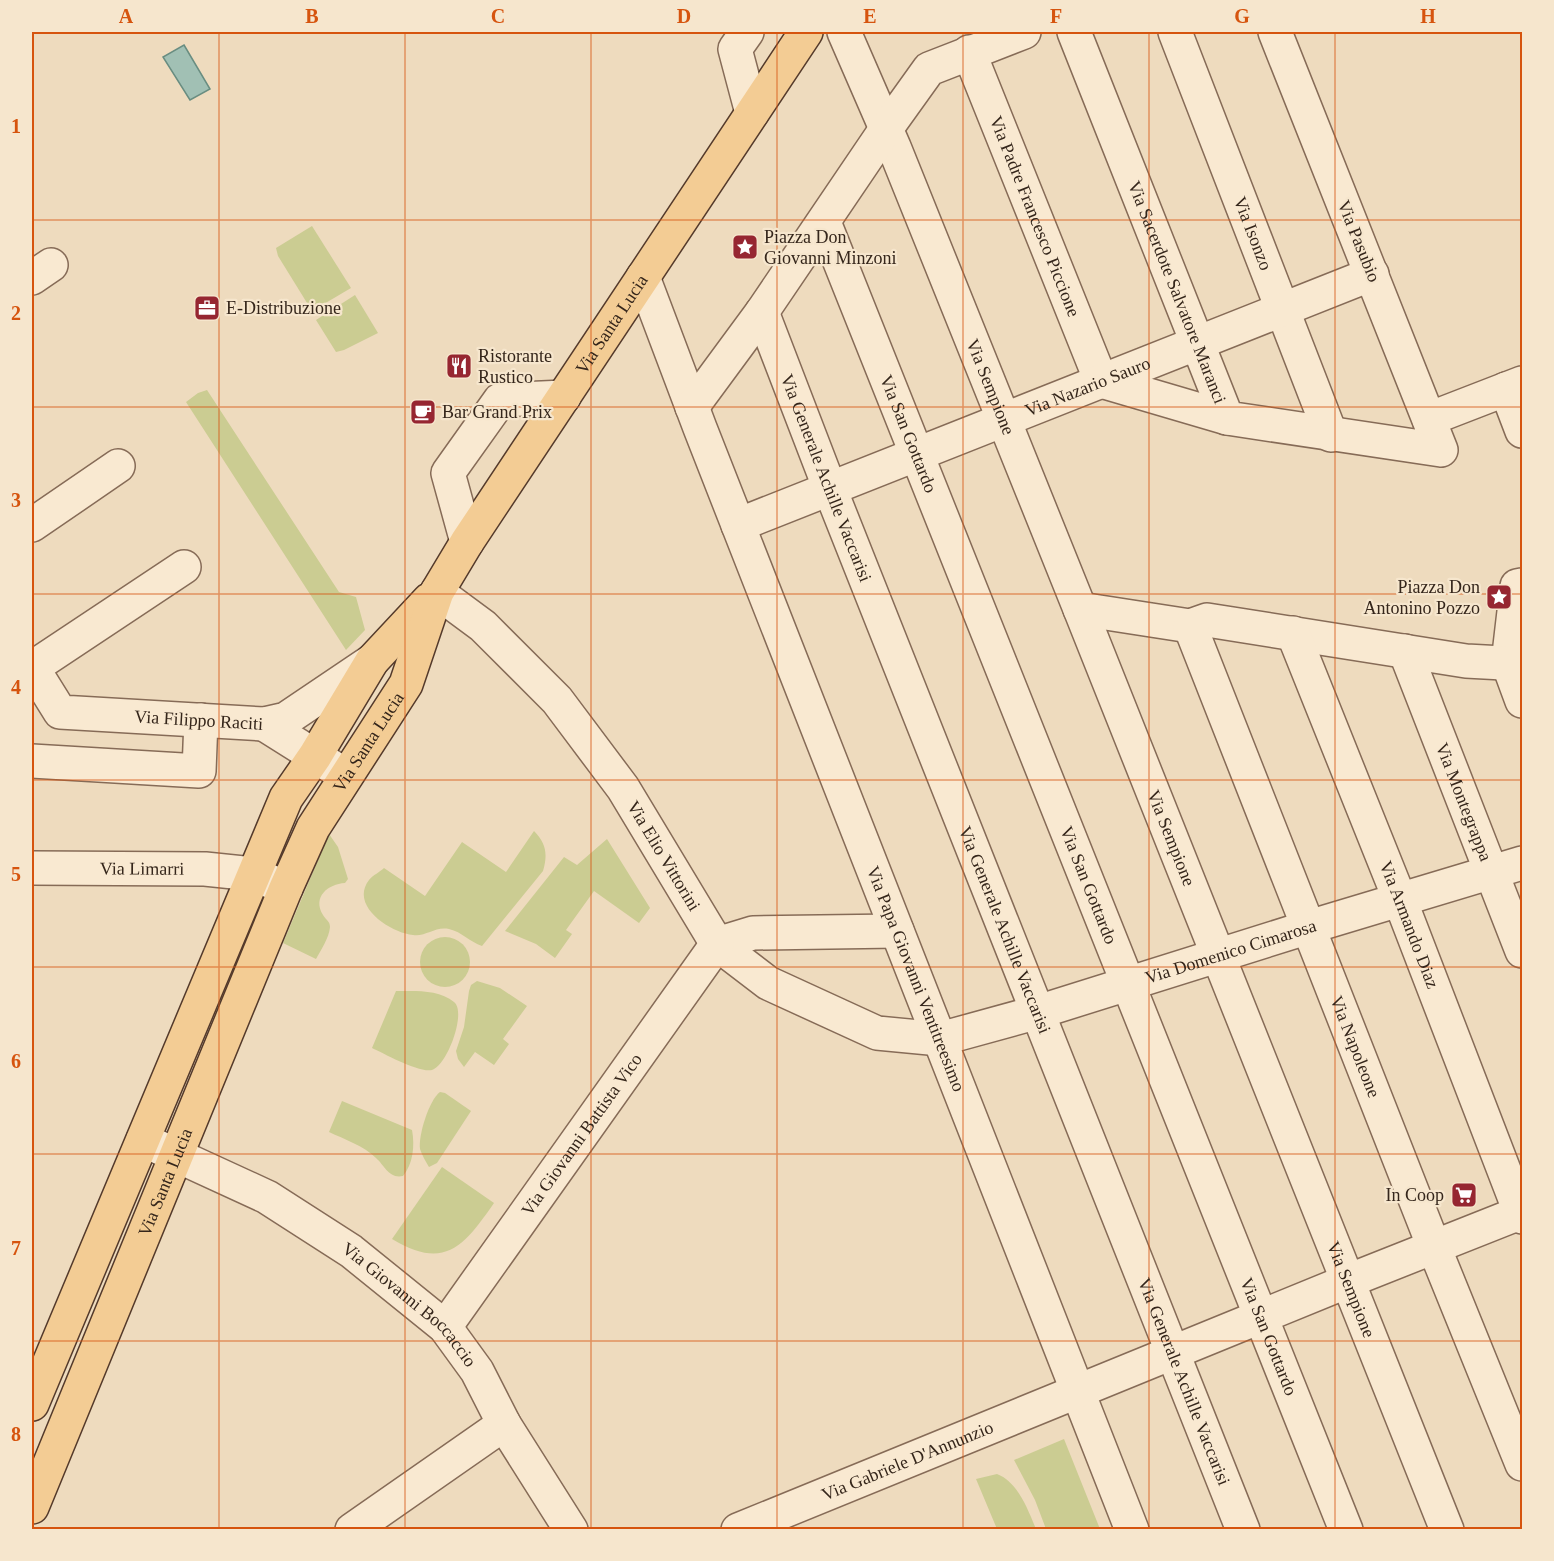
<svg xmlns="http://www.w3.org/2000/svg" width="1554" height="1561" font-family="Georgia,serif">
<style>
.green{fill:#cbcc92}
.water{fill:#a1c0b4;stroke:#698d81;stroke-width:1.5}
.lines{fill:none;stroke-linecap:round;stroke-linejoin:round}
.minor-casing{stroke:#866b57;stroke-width:36}
.major-casing{stroke:#543a2b;stroke-width:36}
.minor{stroke:#f9e9d1;stroke-width:33}
.major{stroke:#f3cc94;stroke-width:33}
.grid{fill:none;stroke:#d6540e;stroke-width:1.5;stroke-opacity:0.55}
.labels{text-anchor:middle;stroke-width:4.5;stroke-linejoin:round;paint-order:stroke}
.street-label{font-size:18px;fill:#35261b;stroke:#f6e6cd}
.poi-label{font-size:18px;fill:#35261b;stroke:#f6e6cd;text-anchor:start}
.neatline{fill:none;stroke:#d6540e;stroke-width:2}
.grid-label{font-size:20px;text-anchor:middle;font-weight:bold;fill:#d6540e}
</style>
<rect width="100%" height="100%" fill="#eedbbe"/>
<!-- green -->
<g class="green">
<polygon points="312,226 351,288 312,311 278,256 276,248"/>
<polygon points="355,295 378,333 344,350 336,352 316,320"/>
<polygon points="207,390 339,592 356,597 365,630 346,650 186,402 198,393"/>
<path d="M534 831C546 843 548 854 543 871L482 946C470 942 462 932 449 929 435 926 426 937 413 935 391 933 349 906 369 880 373 875 380 872 384 868L425 896 462 842 506 872Z"/>
<path d="M329 834 338 847 348 879 345 883C328 884 312 897 323 915 326 920 330 921 330 927 329 938 321 950 316 959L283 943Z"/>
<polygon points="607,839 650,908 639,923 594,891 566,930 572,934 555,958 536,944 505,931 564,857 577,865"/>
<circle cx="445" cy="962" r="25"/>
<polygon points="477,981 500,988 527,1006 503,1039 509,1044 494,1065 475,1052 464,1067 458,1059 456,1051 464,1027 469,991 471,985"/>
<path d="M396 991C414 991 439 989 454 1002 467 1012 447 1066 432 1070 419 1073 385 1054 372 1048Z"/>
<path d="M440 1092 445 1093 471 1111 437 1163 429 1167C426 1162 422 1155 420 1149 418 1136 429 1100 440 1092Z"/>
<path d="M342 1101 412 1130C415 1146 413 1164 403 1176 389 1179 385 1166 376 1158 364 1146 344 1139 329 1132Z"/>
<path d="M442 1167 494 1203C464 1246 445 1271 392 1239Z"/>
<polygon points="1064,1439 1100,1529 1046,1529 1035,1500 1014,1460"/>
<path d="M997 1474C1018 1482 1028 1510 1036 1529H997L976 1479Z"/>
</g>
<!-- water -->
<polygon class="water" points="184,45 210,89 190,100 163,57"/>
<g class="lines">
<defs>
<g id="minor">
<polyline points="747,32 735,49 752,113"/>
<path id="s1" d="M844 32 894 147 1080 609 1447 1530"/>
<path id="s2" d="M1074 32 1227 418 1441 450 1275 32"/>
<path id="s3" d="M1175 32 1331 435"/>
<path id="s4" d="M969 52 1101 381 1227 418"/>
<path id="s5" d="M824 222 1346 1530"/>
<path id="s6" d="M643 277 700 428 1132 1530"/>
<polyline points="32,278 51,265"/>
<path id="s7" d="M762 312 830 489 1243 1530"/>
<polyline points="1506,389 1522,431"/>
<polyline points="692,407 762,312 886,129 929,69 1024,32"/>
<polyline points="1429,419 1522,383"/>
<polyline points="32,525 118,466"/>
<path id="s8" d="M738 525 1372 274"/>
<polyline points="467,542 448,473 500,400 564,397"/>
<polyline points="1522,585 1517,586 1508,663 1522,701"/>
<path id="s9" d="M437 592 483 626 557 700 623 788 717 944 768 983 877 1033 940 1039 1038 1012 1309 927 1522 863"/>
<polyline points="1080,609 1190,626 1207,620 1466,661 1522,664"/>
<path id="s10" d="M1190 626 1434 1247 1522 1464"/>
<path id="s11" d="M1293 633 1400 900 1522 1217"/>
<path id="s12" d="M1405 651 1522 951"/>
<path id="s13" d="M32 667 60 712 264 724 286 719 372 661"/>
<polyline points="32,668 184,567"/>
<polyline points="264,724 345,775"/>
<polyline points="32,761 199,771 201,720"/>
<path id="s14" d="M32 868 205 869 253 874 286 888"/>
<polyline points="717,944 753,933 897,931"/>
<path id="s15" d="M143 1140 267 1197 351 1251 445 1327 477 1371 504 1424 571 1530"/>
<path id="s16" d="M445 1327 717 944"/>
<polyline points="352,1530 504,1424"/>
<path id="s17" d="M738 1530 1348 1281 1522 1212"/>
</g>
<g id="major">
<polyline points="32,1404 286,798 315,756 372,661 429,600"/>
<path id="s18" d="M32 1507 286 888 313 828 406 684 437 592 467 542 806 32"/>
</g>
</defs>
<!-- minor casing -->
<use href="#minor" class="minor-casing"/>
<!-- major casing -->
<use href="#major" class="major-casing"/>
<!-- minor -->
<use href="#minor" class="minor"/>
<!-- major -->
<use href="#major" class="major"/>
</g>
<!-- grid -->
<path class="grid" d="M219 32V1530M405 32V1530M591 32V1530M777 32V1530M963 32V1530M1149 32V1530M1335 32V1530M32 220H1522M32 407H1522M32 594H1522M32 780H1522M32 967H1522M32 1154H1522M32 1341H1522"/>
<!-- icons -->
<defs>
<symbol id="sight-square" viewBox="-11 -11 22 22"><rect x="-9" y="-9" width="18" height="18" rx="4" fill="#962631" stroke="#f6e6cd"/><path d="M0-6L1.8-2.2L6-1.7L2.9 1.2L3.7 5.4L0 3.3L-3.7 5.4L-2.9 1.2L-6-1.7L-1.8-2.2Z" fill="#fff"/></symbol>
<symbol id="office-square" viewBox="-11 -11 22 22"><rect x="-9" y="-9" width="18" height="18" rx="4" fill="#962631" stroke="#f6e6cd"/><path d="M-6-3h4V-5.5h4V-3h4V5H-6ZM-1-4.5V-3h2v-1.5ZM-6 0V1H6V0Z" fill="#fff"/></symbol>
<symbol id="restaurant-square" viewBox="-11 -11 22 22"><rect x="-9" y="-9" width="18" height="18" rx="4" fill="#962631" stroke="#f6e6cd"/><path d="M-5-6h1v4h1v-4h1v4h1v-4h1v5L-1.5 .5V6h-2V.5L-5-1ZM5-6V6H3V1.5H1.5Q1.5-4 5-6Z" fill="#fff"/></symbol>
<symbol id="cafe-square" viewBox="-11 -11 22 22"><rect x="-9" y="-9" width="18" height="18" rx="4" fill="#962631" stroke="#f6e6cd"/><path d="M-5.5-4.5H6V0H3Q3 3.5 0 3.5H-2.5Q-5.5 3.5-5.5 0ZM3-3.2v2h1.7v-2ZM-6 4.5H4V6H-6Z" fill="#fff"/></symbol>
<symbol id="supermarket-square" viewBox="-11 -11 22 22"><rect x="-9" y="-9" width="18" height="18" rx="4" fill="#962631" stroke="#f6e6cd"/><path d="M-6-5.5h2.5l.6 2H6L4.5 2H-2.5L-4.4-4H-6ZM-1.5 3.2a1.3 1.3 0 1 0 .1 0ZM3 3.2a1.3 1.3 0 1 0 .1 0Z" fill="#fff"/></symbol>
</defs>
<g fill-rule="evenodd">
<use href="#sight-square" x="730" y="232" width="30" height="30"/>
<use href="#office-square" x="192" y="293" width="30" height="30"/>
<use href="#restaurant-square" x="444" y="351" width="30" height="30"/>
<use href="#cafe-square" x="408" y="397" width="30" height="30"/>
<use href="#sight-square" x="1484" y="582" width="30" height="30"/>
<use href="#supermarket-square" x="1449" y="1180" width="30" height="30"/>
</g>
<g class="labels">
<!-- street labels -->
<g class="street-label">
<text dy="6" stroke="none"><textPath href="#s4" startOffset="177">Via Padre Francesco Piccione</textPath></text>
<text dy="6" stroke="none"><textPath href="#s3" startOffset="216">Via Isonzo</textPath></text>
<text transform="translate(1359 241) rotate(68)" y="6">Via Pasubio</text>
<text dy="6" stroke="none"><textPath href="#s2" startOffset="280">Via Sacerdote Salvatore Maranci</textPath></text>
<text dy="6" stroke="none"><textPath href="#s18" startOffset="1323">Via Santa Lucia</textPath></text>
<text dy="6" stroke="none"><textPath href="#s8" startOffset="376">Via Nazario Sauro</textPath></text>
<text dy="6" stroke="none"><textPath href="#s1" startOffset="384">Via Sempione</textPath></text>
<text dy="6" stroke="none"><textPath href="#s5" startOffset="228">Via San Gottardo</textPath></text>
<text dy="6" stroke="none"><textPath href="#s7" startOffset="178">Via Generale Achille Vaccarisi</textPath></text>
<text dy="6" stroke="none"><textPath href="#s13" startOffset="192">Via Filippo Raciti</textPath></text>
<text dy="6" stroke="none"><textPath href="#s18" startOffset="837">Via Santa Lucia</textPath></text>
<text dy="6" stroke="none"><textPath href="#s12" startOffset="162">Via Montegrappa</textPath></text>
<text dy="6" stroke="none"><textPath href="#s1" startOffset="870">Via Sempione</textPath></text>
<text dy="6" stroke="none"><textPath href="#s9" startOffset="351">Via Elio Vittorini</textPath></text>
<text dy="6" stroke="none"><textPath href="#s14" startOffset="110">Via Limarri</textPath></text>
<text dy="6" stroke="none"><textPath href="#s5" startOffset="714">Via San Gottardo</textPath></text>
<text dy="6" stroke="none"><textPath href="#s11" startOffset="314">Via Armando Diaz</textPath></text>
<text dy="6" stroke="none"><textPath href="#s7" startOffset="664">Via Generale Achille Vaccarisi</textPath></text>
<text dy="6" stroke="none"><textPath href="#s9" startOffset="1005">Via Domenico Cimarosa</textPath></text>
<text dy="6" stroke="none"><textPath href="#s6" startOffset="753">Via Papa Giovanni Ventitreesimo</textPath></text>
<text dy="6" stroke="none"><textPath href="#s10" startOffset="452">Via Napoleone</textPath></text>
<text dy="6" stroke="none"><textPath href="#s16" startOffset="236">Via Giovanni Battista Vico</textPath></text>
<text dy="6" stroke="none"><textPath href="#s18" startOffset="351">Via Santa Lucia</textPath></text>
<text dy="6" stroke="none"><textPath href="#s1" startOffset="1356">Via Sempione</textPath></text>
<text dy="6" stroke="none"><textPath href="#s15" startOffset="316">Via Giovanni Boccaccio</textPath></text>
<text dy="6" stroke="none"><textPath href="#s5" startOffset="1200">Via San Gottardo</textPath></text>
<text dy="6" stroke="none"><textPath href="#s7" startOffset="1150">Via Generale Achille Vaccarisi</textPath></text>
<text dy="6" stroke="none"><textPath href="#s17" startOffset="183">Via Gabriele D'Annunzio</textPath></text>
</g>
<!-- poi labels -->
<g class="poi-label">
<text x="764" y="243">Piazza Don<tspan x="764" dy="21">Giovanni Minzoni</tspan></text>
<text x="226" y="314">E-Distribuzione</text>
<text x="478" y="362">Ristorante<tspan x="478" dy="21">Rustico</tspan></text>
<text x="442" y="418">Bar Grand Prix</text>
<text x="1480" y="593" text-anchor="end">Piazza Don<tspan x="1480" dy="21">Antonino Pozzo</tspan></text>
<text x="1444" y="1201" text-anchor="end">In Coop</text>
</g>
</g>
<!-- border -->
<rect width="1554" height="1561" fill="none" stroke="#f6e6cd" stroke-width="66"/>
<rect x="33" y="33" width="1488" height="1495" class="neatline"/>
<g class="grid-label">
<text x="126" y="23">A</text>
<text x="312" y="23">B</text>
<text x="498" y="23">C</text>
<text x="684" y="23">D</text>
<text x="870" y="23">E</text>
<text x="1056" y="23">F</text>
<text x="1242" y="23">G</text>
<text x="1428" y="23">H</text>
<text x="16" y="133">1</text>
<text x="16" y="320">2</text>
<text x="16" y="507">3</text>
<text x="16" y="694">4</text>
<text x="16" y="881">5</text>
<text x="16" y="1068">6</text>
<text x="16" y="1255">7</text>
<text x="16" y="1441">8</text>
</g>
</svg>
